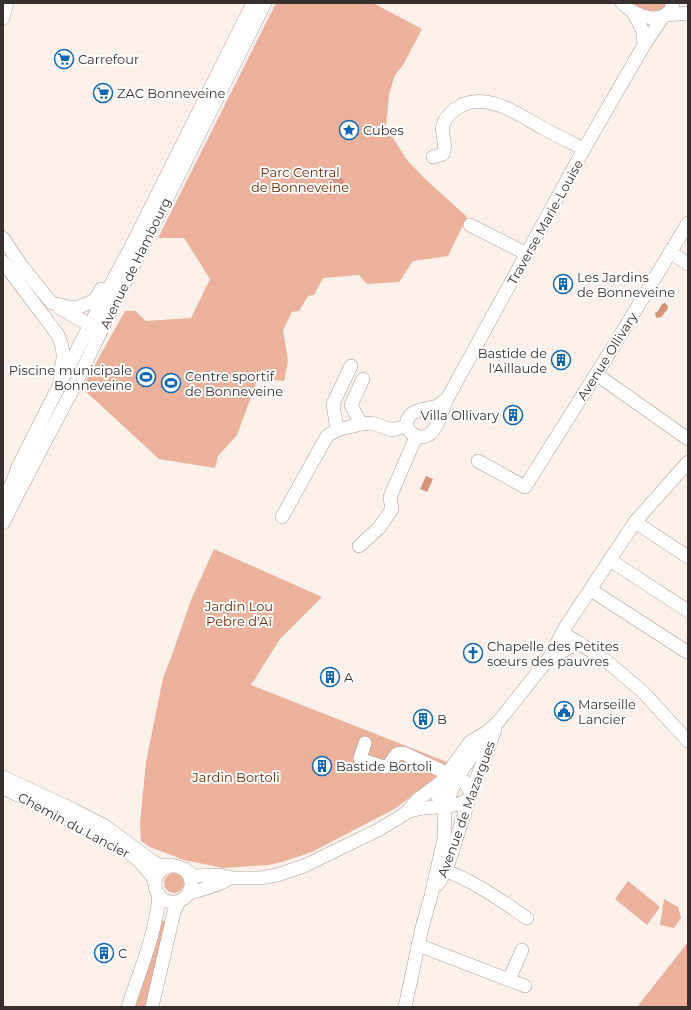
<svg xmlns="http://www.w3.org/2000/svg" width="691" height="1010" font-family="Montserrat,sans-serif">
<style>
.green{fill:#ebb19b}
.water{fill:#d7947a}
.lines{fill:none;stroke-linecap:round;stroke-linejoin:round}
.minor-casing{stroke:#ae9b94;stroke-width:14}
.minor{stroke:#fff;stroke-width:13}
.labels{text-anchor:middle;stroke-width:4;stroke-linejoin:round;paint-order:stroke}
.poi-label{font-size:13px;fill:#38302e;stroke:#fff;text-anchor:start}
.park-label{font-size:13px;fill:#742500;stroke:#fff}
.street-label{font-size:13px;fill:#38302e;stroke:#fff}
</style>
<rect width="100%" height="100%" fill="#fcf0eb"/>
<!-- green -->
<g class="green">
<polygon points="276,3 373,3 422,29 403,65 395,75 389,94 386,127 407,160 423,177 467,217 448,256 413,261 399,282 367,284 359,275 323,278 314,295 308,296 299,311 292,312 283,330 288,361 284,381 258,378 237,435 218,456 215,468 159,459 82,388 125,311 135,311 146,321 191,318 210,279 184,238 158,238"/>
<polygon points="629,3 668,3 665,10 651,14"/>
<polygon points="214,549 322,597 280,639 251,685 447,762 440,775 396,808 312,852 285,861 269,865 223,868 184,860 150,847 141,841 140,823 146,762 163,678 172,655 191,600"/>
<circle cx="174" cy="883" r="10"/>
<polygon points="628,881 660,907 647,925 615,899"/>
<polygon points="664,899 678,907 681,918 674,928 660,925"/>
<polygon points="162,921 168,922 149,1007 132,1007 141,980 158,938"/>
<polygon points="688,942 688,1007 637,1007"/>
</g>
<!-- water -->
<g class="water">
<polygon points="332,173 338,173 348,187 346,193 328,195 325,190"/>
<polygon points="665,303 668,306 667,310 661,317 656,318 655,313 658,311 662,304"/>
<polygon points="426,476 433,479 427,492 420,489"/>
</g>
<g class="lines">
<defs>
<g id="minor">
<path d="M622 3C635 17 667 28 673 3"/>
<polyline points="633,12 643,31 644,45"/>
<polyline points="667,15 688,13"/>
<polyline points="3,18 7,3"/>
<path d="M433 157 443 154C448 144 439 132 444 122 448 114 455 109 462 105 489 93 518 114 541 127 555 135 570 142 584 149"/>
<polyline points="470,225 527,254"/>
<polyline points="3,238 21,265 41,290 52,303 69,307 79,307 95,300 101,289"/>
<polyline points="670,252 688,264"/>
<path d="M3 262 58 335C64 349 65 360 59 374"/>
<polyline points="60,308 86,323 91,334"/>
<polyline points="596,374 688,439"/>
<path d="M447 399C443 408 440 420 435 428 422 450 394 426 413 413 420 408 429 409 437 406 440 404 444 401 447 399L584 149 644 45 662 18"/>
<polyline points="361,424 351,405 363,379"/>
<polyline points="337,430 333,404 351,366"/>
<polyline points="478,461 525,487 615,344 688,223"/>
<polyline points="3,502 12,483 18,467 105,295 131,247 253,3"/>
<polyline points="282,517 327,436 337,430 361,424 372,423 392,430 406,426"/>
<polyline points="635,522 688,557"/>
<polyline points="3,523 39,453 73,389 119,294 265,3"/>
<polyline points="359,546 379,528 392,509 390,497 416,437"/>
<polyline points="610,560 688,611"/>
<polyline points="591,590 687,652"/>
<polyline points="563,633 604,659 643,692 688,741"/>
<path d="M549 658C560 654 569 646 580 643"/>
<polyline points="365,743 360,758 362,760 384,767 388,766 397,754 403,753 440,770"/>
<polyline points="3,777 74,810 105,826 152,861 160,865 172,865"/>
<polyline points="3,788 93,832 126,850 139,861 152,876 155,884"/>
<polyline points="445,807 440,802 437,794 441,782 470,742 487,732"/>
<path d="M407 812C413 810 419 808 426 808 442 806 455 808 469 799"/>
<circle cx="173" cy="884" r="18"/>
<polyline points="185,869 194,876 220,875 230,878 261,878 277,875 304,866 378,830 400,817 407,812 417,800 441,782 450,778 460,779 464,781 471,793"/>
<path d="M446 871C474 881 502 901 527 918"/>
<polyline points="438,884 446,871 471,793 495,730"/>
<path d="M189 893C202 889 219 886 230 878"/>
<polyline points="418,945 525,986"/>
<polyline points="509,980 522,950"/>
<path d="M128 1007C140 970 156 934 159 895"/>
<polyline points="152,1007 174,912 179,901"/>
<polyline points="405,1007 422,928 431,896 444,839 445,807 457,778 488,731 498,722 549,658 566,626 635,522 688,462"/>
</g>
</defs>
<!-- minor casing -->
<use href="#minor" class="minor-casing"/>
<!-- minor -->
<use href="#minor" class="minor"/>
</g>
<!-- icons -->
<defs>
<symbol id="supermarket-ring" viewBox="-11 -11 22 22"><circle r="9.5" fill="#fff" stroke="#0a66b3" stroke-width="1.5"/><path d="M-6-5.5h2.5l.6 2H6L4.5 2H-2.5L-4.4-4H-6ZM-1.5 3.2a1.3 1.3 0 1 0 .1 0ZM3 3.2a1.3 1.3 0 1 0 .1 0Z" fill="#0a66b3"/></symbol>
<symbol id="sight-ring" viewBox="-11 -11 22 22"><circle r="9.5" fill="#fff" stroke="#0a66b3" stroke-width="1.5"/><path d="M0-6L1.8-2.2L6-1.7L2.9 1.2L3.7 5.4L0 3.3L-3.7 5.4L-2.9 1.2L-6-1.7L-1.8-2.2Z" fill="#0a66b3"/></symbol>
<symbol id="building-ring" viewBox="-11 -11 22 22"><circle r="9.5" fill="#fff" stroke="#0a66b3" stroke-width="1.5"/><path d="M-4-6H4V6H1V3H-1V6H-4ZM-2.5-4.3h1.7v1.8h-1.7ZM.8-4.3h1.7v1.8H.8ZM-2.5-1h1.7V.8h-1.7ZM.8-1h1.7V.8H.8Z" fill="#0a66b3"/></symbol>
<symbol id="stadium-ring" viewBox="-11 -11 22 22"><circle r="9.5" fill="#fff" stroke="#0a66b3" stroke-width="1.5"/><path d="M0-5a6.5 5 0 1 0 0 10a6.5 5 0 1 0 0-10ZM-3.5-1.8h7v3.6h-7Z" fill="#0a66b3"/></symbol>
<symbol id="church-ring" viewBox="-11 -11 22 22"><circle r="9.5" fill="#fff" stroke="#0a66b3" stroke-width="1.5"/><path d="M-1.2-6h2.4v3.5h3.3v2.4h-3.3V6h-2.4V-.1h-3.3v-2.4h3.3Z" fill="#0a66b3"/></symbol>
<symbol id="civic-ring" viewBox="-11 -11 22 22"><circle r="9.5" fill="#fff" stroke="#0a66b3" stroke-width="1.5"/><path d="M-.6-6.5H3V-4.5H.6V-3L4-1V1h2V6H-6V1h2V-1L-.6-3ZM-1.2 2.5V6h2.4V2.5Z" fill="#0a66b3"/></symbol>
</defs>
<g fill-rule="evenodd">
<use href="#supermarket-ring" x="53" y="48" width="22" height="22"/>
<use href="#supermarket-ring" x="92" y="82" width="22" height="22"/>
<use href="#sight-ring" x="338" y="119" width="22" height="22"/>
<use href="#building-ring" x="552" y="273" width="22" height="22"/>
<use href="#building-ring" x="550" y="349" width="22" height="22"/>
<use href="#stadium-ring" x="135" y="366" width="22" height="22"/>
<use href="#stadium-ring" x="160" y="372" width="22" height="22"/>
<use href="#building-ring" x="502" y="404" width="22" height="22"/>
<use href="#church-ring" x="462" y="642" width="22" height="22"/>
<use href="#building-ring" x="319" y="666" width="22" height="22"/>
<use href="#civic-ring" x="553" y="700" width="22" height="22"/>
<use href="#building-ring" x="412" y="708" width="22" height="22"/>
<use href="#building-ring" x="311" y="755" width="22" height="22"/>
<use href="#building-ring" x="93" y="942" width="22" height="22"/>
</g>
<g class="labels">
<!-- poi labels -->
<g class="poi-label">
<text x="78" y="64">Carrefour</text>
<text x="117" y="98">ZAC Bonneveine</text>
<text x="363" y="135">Cubes</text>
<text x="577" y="282">Les Jardins<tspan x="577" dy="15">de Bonneveine</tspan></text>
<text x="547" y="358" text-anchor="end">Bastide de<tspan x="547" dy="15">l'Aillaude</tspan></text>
<text x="132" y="375" text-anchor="end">Piscine municipale<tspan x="132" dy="15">Bonneveine</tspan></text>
<text x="185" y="381">Centre sportif<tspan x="185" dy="15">de Bonneveine</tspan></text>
<text x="499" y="420" text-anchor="end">Villa Ollivary</text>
<text x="487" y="651">Chapelle des Petites<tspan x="487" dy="15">sœurs des pauvres</tspan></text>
<text x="344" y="682">A</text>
<text x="578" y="709">Marseille<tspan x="578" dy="15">Lancier</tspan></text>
<text x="437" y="724">B</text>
<text x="336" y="771">Bastide Bortoli</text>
<text x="118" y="958">C</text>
</g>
<!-- park labels -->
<g class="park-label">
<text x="300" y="177">Parc Central<tspan x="300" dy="15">de Bonneveine</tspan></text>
<text x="239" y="611">Jardin Lou<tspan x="239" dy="15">Pebre d'Aï</tspan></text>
<text x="236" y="782">Jardin Bortoli</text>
</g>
<!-- street labels -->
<g class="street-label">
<text transform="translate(545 222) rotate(-61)" y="5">Traverse Marie-Louise</text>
<text transform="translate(135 263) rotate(-64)" y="5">Avenue de Hambourg</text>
<text transform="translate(607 356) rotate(-58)" y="5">Avenue Ollivary</text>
<text transform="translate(466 809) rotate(-70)" y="5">Avenue de Mazargues</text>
<text transform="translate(74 825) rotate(28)" y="5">Chemin du Lancier</text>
</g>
</g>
<!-- border -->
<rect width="691" height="1010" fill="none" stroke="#38302e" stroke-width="8"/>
</svg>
